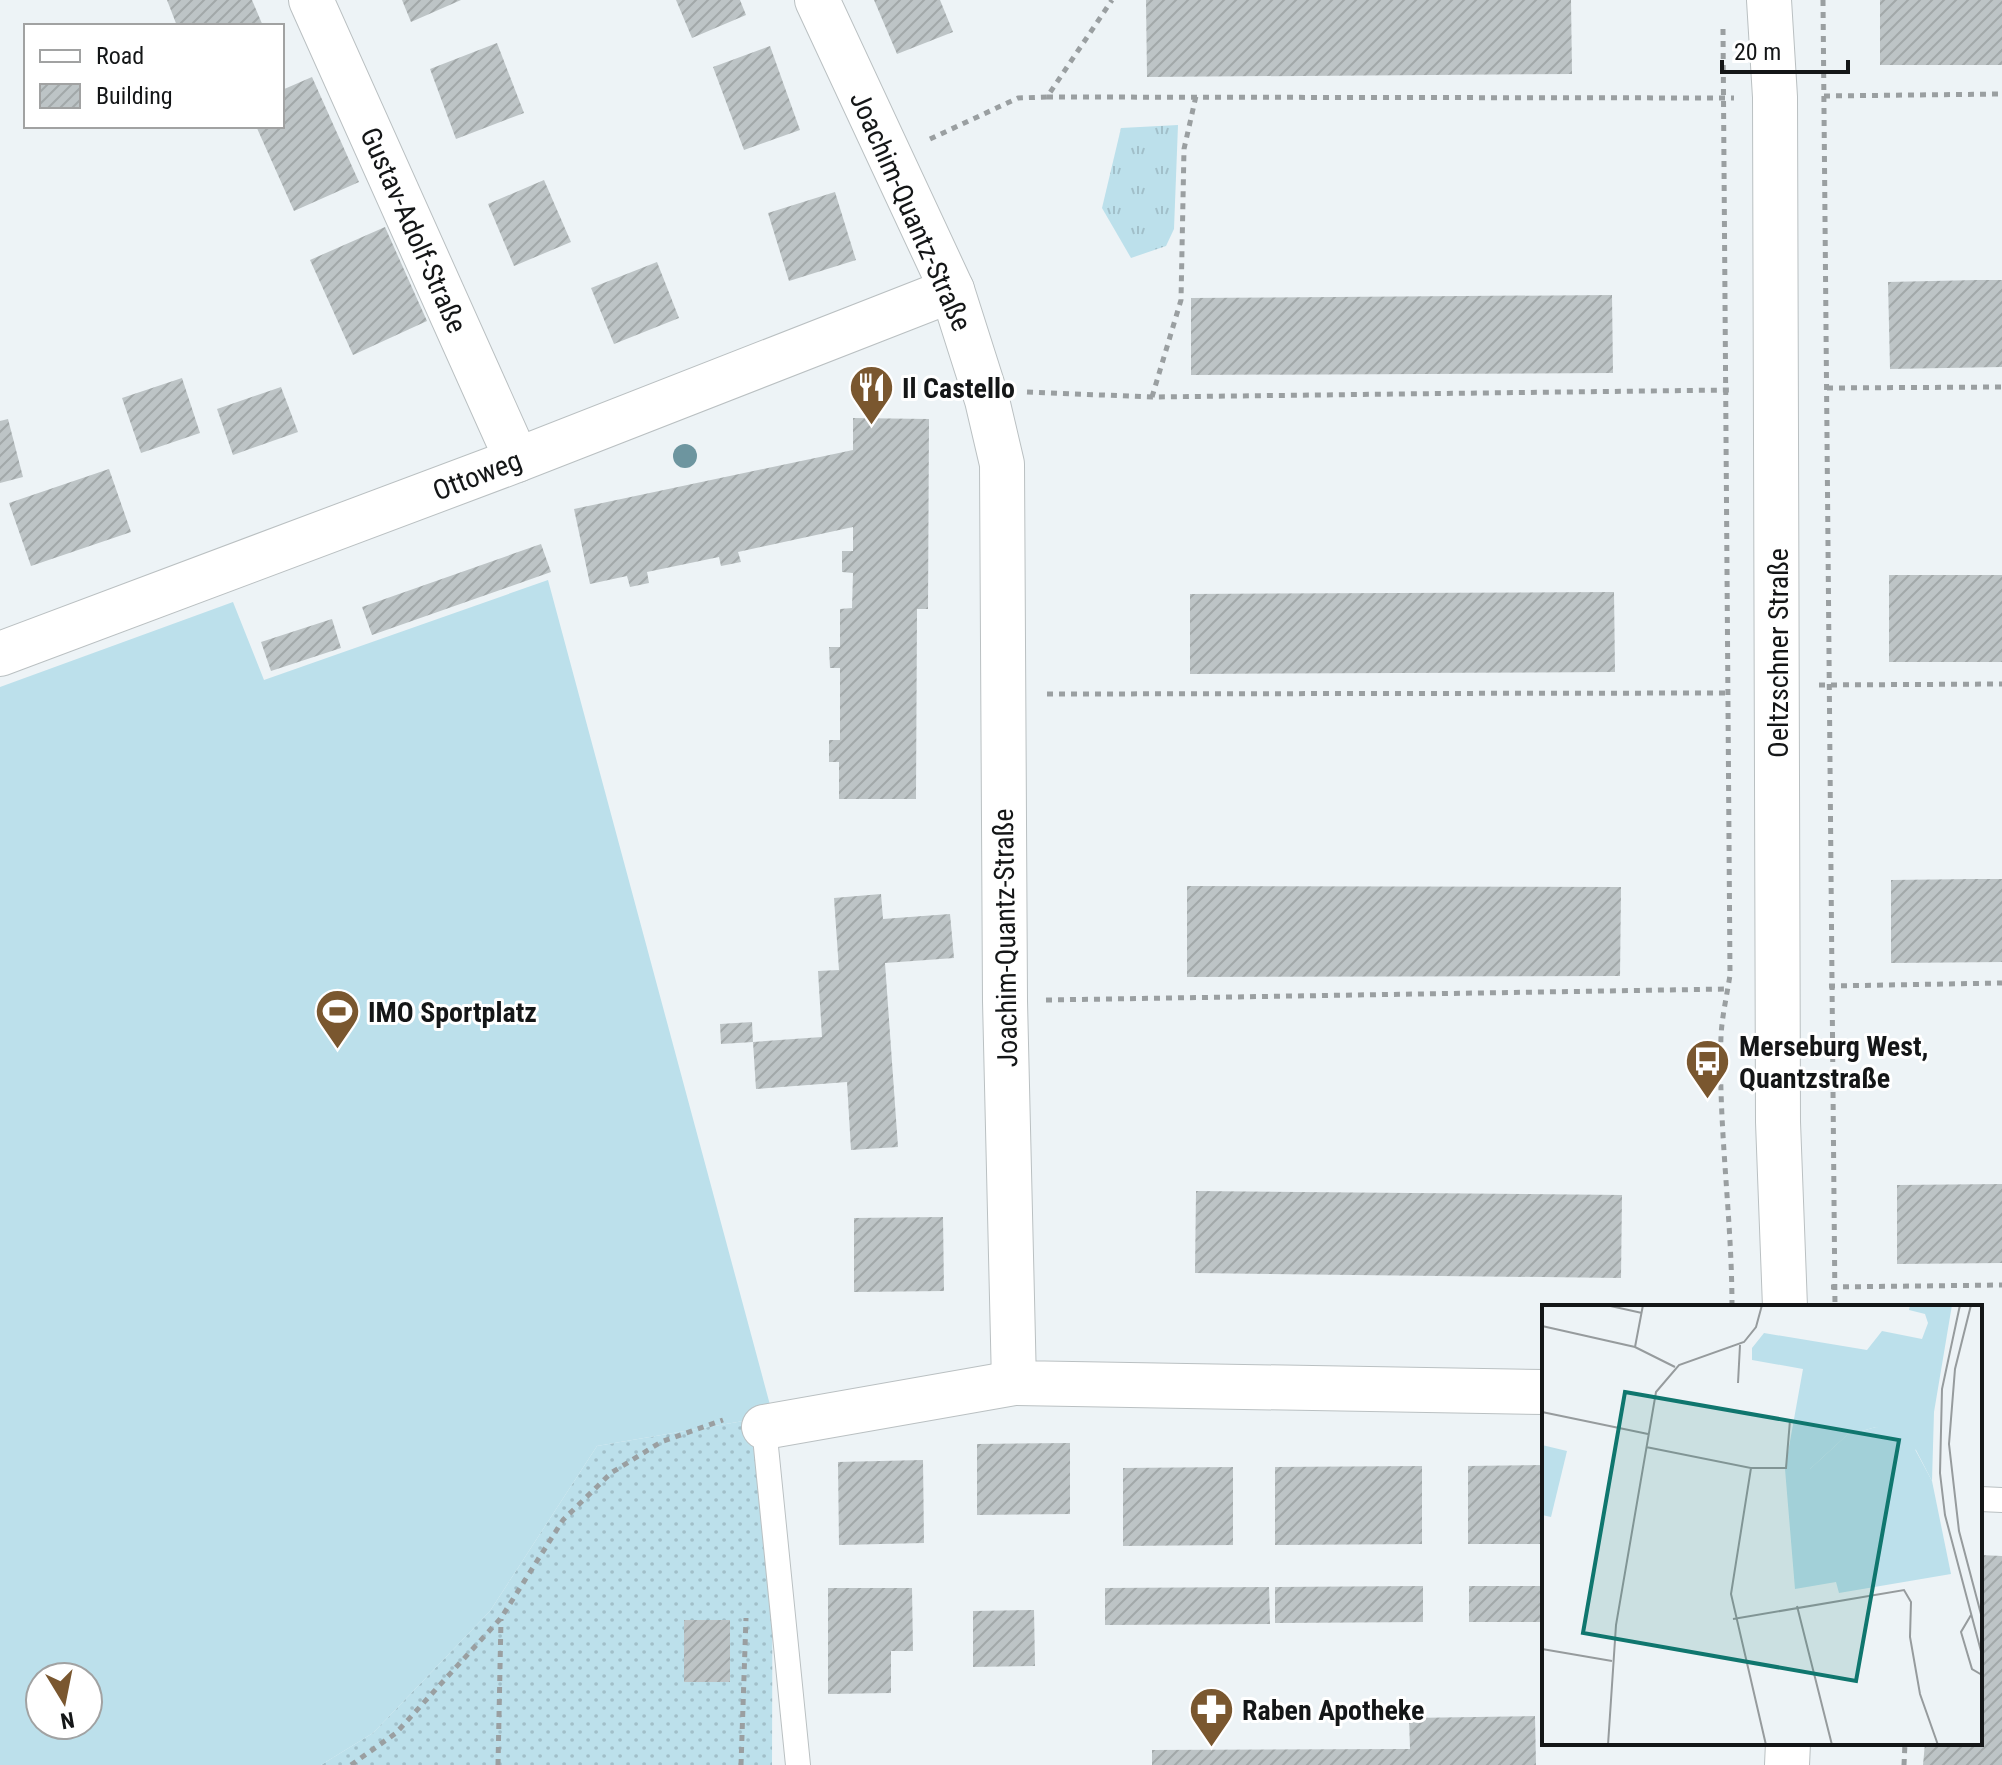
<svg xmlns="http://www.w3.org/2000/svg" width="2002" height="1765" font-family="'Roboto Condensed',sans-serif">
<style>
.grass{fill:url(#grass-dots)}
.park{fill:url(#park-tufts)}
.pitch{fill:#bce0eb;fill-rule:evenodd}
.building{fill:url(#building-hatch)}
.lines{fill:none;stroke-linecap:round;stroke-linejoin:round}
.lane-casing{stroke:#bac0c2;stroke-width:26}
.street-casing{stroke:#bac0c2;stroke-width:46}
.path{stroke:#9a9fa1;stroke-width:5;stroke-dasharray:6 6;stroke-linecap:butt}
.lane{stroke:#fff;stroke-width:24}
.street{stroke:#fff;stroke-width:44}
.tree{fill:#6d959f}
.labels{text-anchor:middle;stroke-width:6;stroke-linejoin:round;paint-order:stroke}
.street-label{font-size:28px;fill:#141617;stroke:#fff}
.poi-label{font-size:28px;font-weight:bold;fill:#141617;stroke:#fff;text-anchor:start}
.inset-road{fill:none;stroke:#969b9d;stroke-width:2}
.view{fill:#0f766e;fill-opacity:0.15;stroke:#0f766e;stroke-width:4}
.inset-edge{fill:none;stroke:#141617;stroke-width:4}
</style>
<defs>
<pattern id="grass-dots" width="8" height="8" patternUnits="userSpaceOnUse" patternTransform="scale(2)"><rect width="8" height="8" fill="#bce0eb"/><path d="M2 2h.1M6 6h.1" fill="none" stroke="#a1bfc9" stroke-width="1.8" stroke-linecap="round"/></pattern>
<pattern id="park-tufts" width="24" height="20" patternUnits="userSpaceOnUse" patternTransform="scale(2)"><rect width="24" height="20" fill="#bce0eb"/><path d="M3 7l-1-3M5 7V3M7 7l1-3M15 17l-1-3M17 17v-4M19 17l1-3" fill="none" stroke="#a1bfc9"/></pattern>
<pattern id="building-hatch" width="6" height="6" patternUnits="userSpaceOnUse" patternTransform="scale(2)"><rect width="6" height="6" fill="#bdc4c6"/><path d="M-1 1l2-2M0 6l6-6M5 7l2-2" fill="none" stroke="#a2a8a9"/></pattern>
</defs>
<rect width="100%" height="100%" fill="#edf3f6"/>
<!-- grass -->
<polygon class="grass" points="773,1416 772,1765 321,1765 373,1733 490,1611 597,1446"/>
<!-- park -->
<polygon class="park" points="1178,125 1174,229 1166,246 1131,258 1102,208 1121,128"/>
<!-- pitch -->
<path class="pitch" d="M548 580 773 1416 597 1446 490 1611 373 1733 321 1765H0V687L233 602 264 680ZM40 1677H88V1725H40Z"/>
<!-- building -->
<g class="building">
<polygon points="167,0 252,0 263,26 177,26"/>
<polygon points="402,0 461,0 411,22"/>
<polygon points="676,0 740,0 746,15 692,38"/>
<polygon points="874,0 940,0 953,32 897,54"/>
<polygon points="1146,0 1571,0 1572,74 1147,77"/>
<rect x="1880" y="0" width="122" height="65"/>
<polygon points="497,43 524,113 456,139 430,69"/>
<polygon points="770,46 800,130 744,150 713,67"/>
<polygon points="312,77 359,182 294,211 256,126 282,126 282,90"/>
<polygon points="544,180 571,242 514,266 488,204"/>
<polygon points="835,192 856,260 789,281 768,213"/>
<polygon points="385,227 427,321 353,355 310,260"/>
<polygon points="657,262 679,318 614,344 591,288"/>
<polygon points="1977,280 2002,280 2002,367 1890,369 1888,282"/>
<polygon points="1612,295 1613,373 1191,375 1191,298"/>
<polygon points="182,378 200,433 141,453 122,398"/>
<polygon points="281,387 298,432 233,455 217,409"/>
<polygon points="853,418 929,419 928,609 917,609 916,799 839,799 839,762 829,762 829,740 840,740 840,668 830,668 829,647 840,647 840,609 852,608 853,573 842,572 842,551 853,551 853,527 738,552 741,562 721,566 719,557 647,572 649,583 630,587 627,576 590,584 574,509 853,450"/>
<polygon points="8,419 23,477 0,483 0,421"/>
<polygon points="109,469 131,532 31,566 9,503"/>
<polygon points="541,544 551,572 372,635 362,607"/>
<rect x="1889" y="575" width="113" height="87"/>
<polygon points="1614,592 1615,672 1190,674 1190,594"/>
<polygon points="332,619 341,648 271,671 261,642"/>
<polygon points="1975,879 2002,879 2002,962 1891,963 1891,880"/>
<polygon points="1187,886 1621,887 1620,976 1187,977"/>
<polygon points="881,894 883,919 950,914 954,958 885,963 898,1147 851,1150 847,1082 756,1089 753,1042 822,1037 818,971 839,970 834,898"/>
<polygon points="752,1022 753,1042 721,1044 720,1024"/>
<polygon points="2002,1184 2002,1263 1897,1264 1897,1185"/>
<polygon points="1196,1191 1622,1195 1621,1278 1195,1273"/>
<polygon points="943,1217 944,1291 854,1292 854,1218"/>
<polygon points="1070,1443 1070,1514 977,1515 977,1444"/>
<polygon points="923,1460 924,1543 839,1545 838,1462"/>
<polygon points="1544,1465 1544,1544 1468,1544 1468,1466"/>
<polygon points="1422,1466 1422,1544 1275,1545 1275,1467"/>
<polygon points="1233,1467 1233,1545 1123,1546 1123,1468"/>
<polygon points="1980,1555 2002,1556 2002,1765 1923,1765 1925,1743 1980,1743"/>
<polygon points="1423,1586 1423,1622 1275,1623 1275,1587"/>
<rect x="1469" y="1586" width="75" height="36"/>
<polygon points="1269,1587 1270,1624 1105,1625 1105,1588"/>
<polygon points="828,1588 912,1588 913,1651 891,1651 891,1693 828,1694"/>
<polygon points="1034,1610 1035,1666 973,1667 973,1611"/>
<rect x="684" y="1620" width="46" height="62"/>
<polygon points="1535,1716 1536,1765 1152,1765 1152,1750 1410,1749 1409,1718"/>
</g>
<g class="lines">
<defs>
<g id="lane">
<polyline points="764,1427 798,1765"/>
<polyline points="1980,1499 2002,1500"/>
</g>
<g id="street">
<polyline points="311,0 517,460"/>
<polyline points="817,0 952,290 987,400 1002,464 1005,1001 1014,1383 1544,1392"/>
<polyline points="1769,0 1775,97 1778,1122 1785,1307"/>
<polyline points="0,654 517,460 952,290"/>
<polyline points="764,1427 1014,1383"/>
<polyline points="1787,1765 1788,1743"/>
</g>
</defs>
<!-- lane casing -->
<use href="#lane" class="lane-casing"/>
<!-- street casing -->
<use href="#street" class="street-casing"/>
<!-- path -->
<g class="path">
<polyline points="1823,0 1835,1307"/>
<path d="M1723 29 1730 975C1727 995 1722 1016 1721 1036 1718 1127 1732 1216 1732 1307"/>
<polyline points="1824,96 2002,94"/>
<polyline points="1047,97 1734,98"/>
<polyline points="930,139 1018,98 1047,97 1112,0"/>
<polyline points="1827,388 2002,387"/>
<polyline points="1027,392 1152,397 1729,390"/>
<polyline points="1152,397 1181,300 1184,149 1196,96"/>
<polyline points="1819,685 2002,684"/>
<polyline points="1047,694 1729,693"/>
<polyline points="1829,986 2002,983"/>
<polyline points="1046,1000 1727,989"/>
<polyline points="1831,1287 2002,1285"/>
<polyline points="351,1765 396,1733 501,1618 563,1520 611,1473 661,1442 723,1420"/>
<polyline points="498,1765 501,1619"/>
<polyline points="741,1765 746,1618"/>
<polyline points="1904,1765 1905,1743"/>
</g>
<!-- lane -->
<use href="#lane" class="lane"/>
<!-- street -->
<use href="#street" class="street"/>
</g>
<!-- trees -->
<circle class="tree" cx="685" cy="456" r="12"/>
<!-- icons -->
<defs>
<symbol id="restaurant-pin" viewBox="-11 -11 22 30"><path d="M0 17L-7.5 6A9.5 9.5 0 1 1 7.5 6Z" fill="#7a572f" stroke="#fff"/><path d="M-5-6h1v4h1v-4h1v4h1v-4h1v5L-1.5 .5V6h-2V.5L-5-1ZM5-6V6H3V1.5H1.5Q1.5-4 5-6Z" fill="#fff"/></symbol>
<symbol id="stadium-pin" viewBox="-11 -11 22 30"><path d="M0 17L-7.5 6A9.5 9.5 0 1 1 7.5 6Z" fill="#7a572f" stroke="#fff"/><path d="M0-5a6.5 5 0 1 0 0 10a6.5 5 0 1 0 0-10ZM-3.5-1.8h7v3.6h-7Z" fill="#fff"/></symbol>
<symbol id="bus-pin" viewBox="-11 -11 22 30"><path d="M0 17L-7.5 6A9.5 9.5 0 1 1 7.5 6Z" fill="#7a572f" stroke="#fff"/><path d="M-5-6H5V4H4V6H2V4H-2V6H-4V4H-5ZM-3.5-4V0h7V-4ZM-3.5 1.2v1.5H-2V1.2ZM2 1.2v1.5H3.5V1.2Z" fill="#fff"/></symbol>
<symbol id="pharmacy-pin" viewBox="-11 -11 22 30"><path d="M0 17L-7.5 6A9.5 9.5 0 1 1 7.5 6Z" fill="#7a572f" stroke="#fff"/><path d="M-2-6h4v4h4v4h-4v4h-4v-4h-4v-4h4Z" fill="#fff"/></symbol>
</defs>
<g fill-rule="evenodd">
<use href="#restaurant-pin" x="846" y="362" width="51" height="69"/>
<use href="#stadium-pin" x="312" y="986" width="51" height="69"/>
<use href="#bus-pin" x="1682" y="1036" width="51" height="69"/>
<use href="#pharmacy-pin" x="1186" y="1684" width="51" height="69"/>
</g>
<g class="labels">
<!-- street labels -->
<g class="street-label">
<text transform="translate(911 211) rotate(66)" y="10">Joachim-Quantz-Straße</text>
<text transform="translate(414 230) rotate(66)" y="10">Gustav-Adolf-Straße</text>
<text transform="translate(477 475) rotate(-21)" y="10">Ottoweg</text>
<text transform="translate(1778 653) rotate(-90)" y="10">Oeltzschner Straße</text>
<text transform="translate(1005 938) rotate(-91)" y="10">Joachim-Quantz-Straße</text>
</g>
<!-- poi labels -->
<g class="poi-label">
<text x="902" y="398">Il Castello</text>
<text x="368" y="1022">IMO Sportplatz</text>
<text x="1739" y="1056">Merseburg West,<tspan x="1739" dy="32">Quantzstraße</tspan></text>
<text x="1242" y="1720">Raben Apotheke</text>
</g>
</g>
<!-- overview -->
<g transform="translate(1542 1305)">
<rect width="440" height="440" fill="#edf3f6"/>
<path d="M368 0H410L392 107 390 176 374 145 334 122 305 130 268 164H243L261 64 210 55V43L222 28 325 45 340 26 380 34 386 18 383 9 367 5Z" fill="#bce0eb"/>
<path d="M0 140 25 146 9 212 0 210Z" fill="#bce0eb"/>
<path d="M334 122 354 125 368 135 390 176 409 269 297 288 294 277 253 284 243 164H268L305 130Z" fill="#bce0eb"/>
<path class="inset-road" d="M64 0 100 8M418 0 400 84 398 168 403 210 440 350M429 0 413 64 407 139 417 226 440 313M0 21 93 42 133 62M93 42 101 0M196 78 198 40M0 107 106 129M104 142 209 163 189 289 224 440M209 163H244L248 115M255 301 290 440M429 310 419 327 430 364 440 370M191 314 362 285 369 297 368 332 378 389 396 440M0 344 70 356M66 440 74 320 114 87 137 60 202 37 214 22 220 0"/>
<path class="view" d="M83 87 357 135 314 376 41 328Z"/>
<rect width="440" height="440" class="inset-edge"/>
</g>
<!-- legend -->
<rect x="24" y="24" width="260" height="104" fill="#ffffff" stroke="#a1a2a2" stroke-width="2"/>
<rect x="40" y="50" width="40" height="12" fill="#ffffff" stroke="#a1a2a2" stroke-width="2"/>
<text x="96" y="64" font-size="24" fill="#141617">Road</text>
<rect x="40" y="84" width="40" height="24" fill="url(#building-hatch)" stroke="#a1a2a2" stroke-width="2"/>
<text x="96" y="104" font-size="24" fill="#141617">Building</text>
<!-- north arrow -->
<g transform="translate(64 1701) rotate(170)"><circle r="38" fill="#ffffff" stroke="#a1a2a2" stroke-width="2"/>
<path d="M0-6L14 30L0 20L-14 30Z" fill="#7a572f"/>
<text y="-12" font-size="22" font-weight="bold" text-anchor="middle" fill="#141617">N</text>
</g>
<!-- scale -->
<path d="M1722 60v12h126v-12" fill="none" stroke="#141617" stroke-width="4"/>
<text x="1734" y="60" font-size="24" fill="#141617" stroke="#ffffff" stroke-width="6" paint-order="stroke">20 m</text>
</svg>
